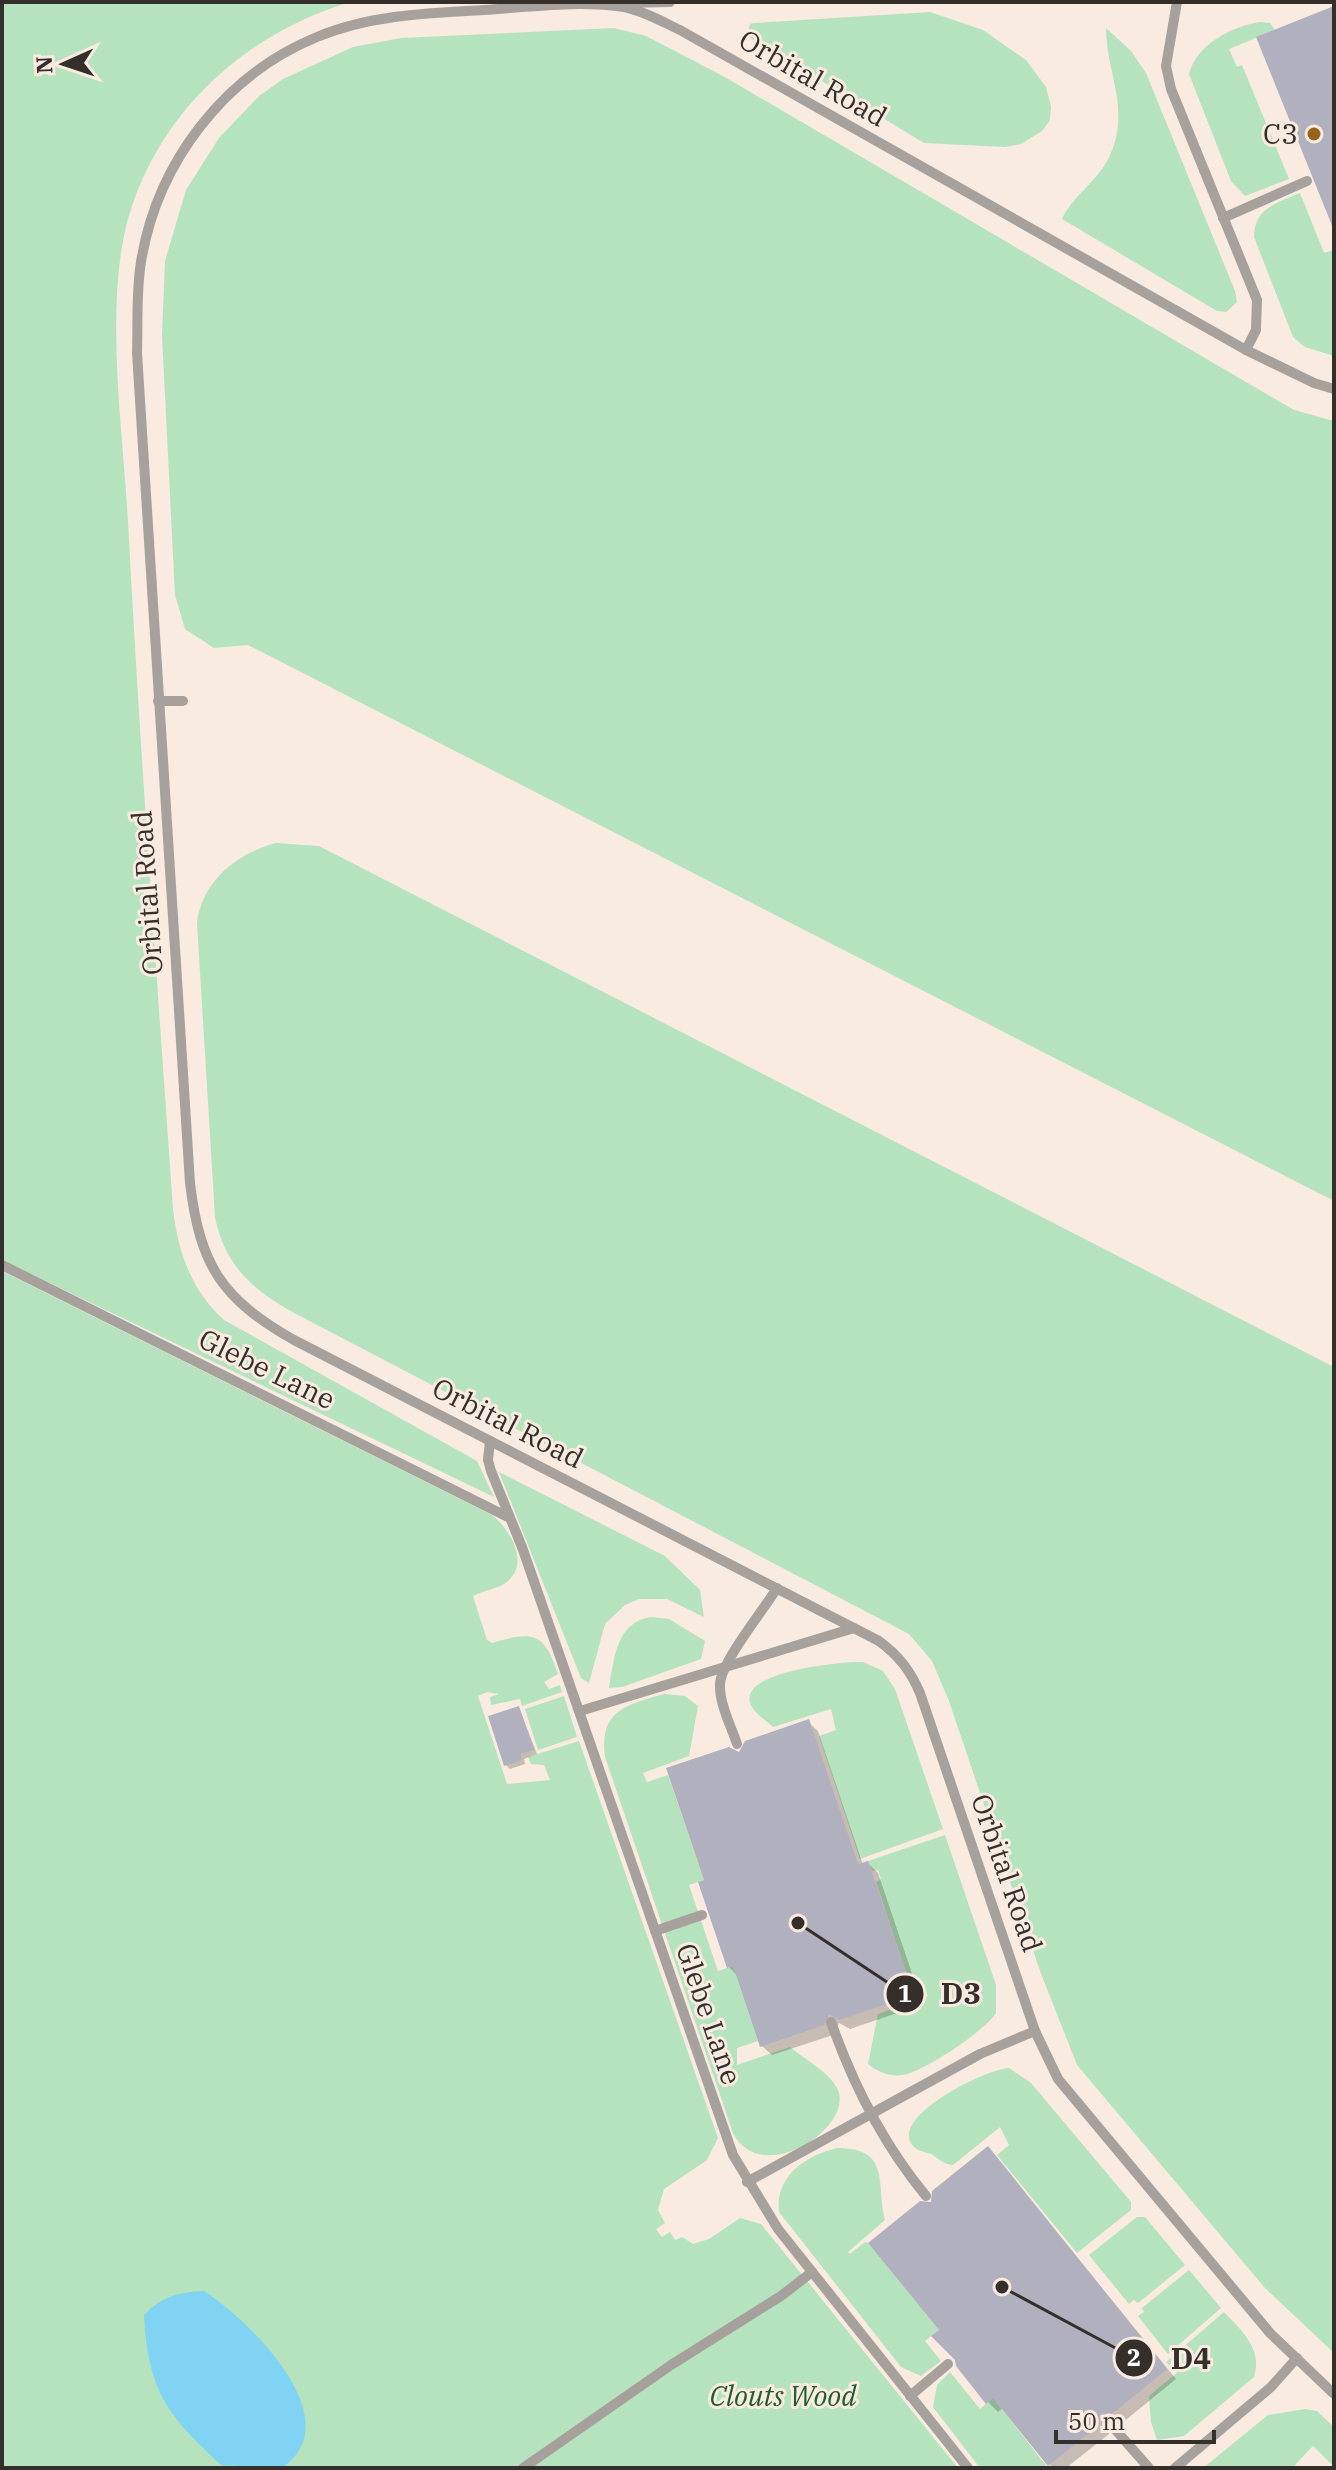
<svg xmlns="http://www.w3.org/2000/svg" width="1336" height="2470" font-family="'IBM Plex Serif',serif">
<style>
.green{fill:#b5e3bd}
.water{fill:#80d3f3}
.shadow{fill:#0003}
.building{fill:#b1b0bf}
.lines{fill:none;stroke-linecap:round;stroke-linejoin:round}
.service{stroke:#a7a19d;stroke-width:10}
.poi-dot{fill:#98621b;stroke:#f9ebe0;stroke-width:3}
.labels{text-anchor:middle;stroke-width:6;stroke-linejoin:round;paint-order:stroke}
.street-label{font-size:28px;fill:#352f2b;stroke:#f9ebe0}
.poi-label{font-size:28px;fill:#352f2b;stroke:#f9ebe0;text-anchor:end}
.park-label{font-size:28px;font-style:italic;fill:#1e5e31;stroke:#f9ebe0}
.leader{fill:none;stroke:#352f2b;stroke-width:3}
.callout-dot{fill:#352f2b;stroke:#f9ebe0;stroke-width:3}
.mark-label{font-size:24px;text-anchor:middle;font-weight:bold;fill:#fff}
.callout-label{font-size:30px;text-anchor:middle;font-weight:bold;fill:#352f2b;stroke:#f9ebe0;stroke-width:6;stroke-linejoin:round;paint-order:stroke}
</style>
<rect width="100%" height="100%" fill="#f9ebe0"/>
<!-- green -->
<g class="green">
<path d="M2 2H350C245 34 159 111 128 219 104 307 123 430 128 522 140 751 157 980 173 1209 178 1252 191 1290 224 1320L477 1461 494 1497 2 1260Z"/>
<polygon points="930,12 983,30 1026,60 1046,87 1051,107 1050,120 1042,131 1021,144 1005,147 924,143 747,36 750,24 754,23"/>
<path d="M1260 22 1270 23 1275 30 1229 49 1237 67 1242 65 1289 179 1245 196 1231 181 1189 74C1196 45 1232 26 1260 22Z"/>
<polygon points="614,28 646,36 723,76 1294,410 1334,421 1334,1201 248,645 214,648 185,629 175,595 162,335 165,261 186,190 219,138 259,96 283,79 353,47 401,38"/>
<path d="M1106 28 1131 51 1146 73 1235 291 1237 302 1226 312 1217 311 1062 219C1073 195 1099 181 1110 155 1131 108 1106 73 1106 28Z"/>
<path d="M1300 193 1324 253 1334 250V356L1305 347 1293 337 1254 237C1254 208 1277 203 1300 193Z"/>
<path d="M276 843 319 846 1334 1367V2353L1265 2288 1077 2065 1040 1971 949 1701 932 1661 909 1634 298 1315C255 1292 225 1267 215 1217L197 923C202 881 237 853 276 843Z"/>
<path d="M2 1271 492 1515C509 1528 530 1562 508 1581 499 1589 484 1590 473 1596L487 1640 492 1643C533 1631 544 1632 558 1674L544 1682 549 1689 560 1685 562 1692 522 1706 520 1699 491 1705 490 1697 499 1694 487 1692 478 1696 507 1784 550 1780 544 1765 531 1764 528 1757 579 1741 718 2138 707 2160 664 2189 658 2210 665 2223 656 2229 662 2237 670 2232 675 2240 682 2237 693 2244 709 2239 740 2218 761 2224 958 2468H2Z"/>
<polygon points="499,1472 665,1556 700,1590 704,1617 667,1599 639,1599 625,1605 605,1624 589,1683 581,1678"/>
<path d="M651 1617 669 1619 705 1641 701 1659 622 1687 609 1688C614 1659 616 1622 651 1617Z"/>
<path d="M863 1662 883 1671 895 1689 943 1829 860 1859 819 1736 836 1730 831 1709 773 1727C767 1721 755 1714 751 1705 735 1671 845 1661 863 1662Z"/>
<path d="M664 1694 685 1696 698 1706 689 1756 643 1773 647 1782 668 1775 704 1880 689 1885 718 1971 733 1966 758 2041 737 2048V2065L790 2047C804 2059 829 2072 837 2088 857 2126 761 2189 733 2133L605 1757C599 1711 625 1705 664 1694Z"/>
<polygon points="564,1696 577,1737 538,1750 525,1709"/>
<path d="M945 1835 996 1985V2013C985 2031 923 2072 903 2075 889 2077 878 2072 868 2064L878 2014 928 1996 924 1988 906 1994 905 1990 911 1987 876 1882 881 1879 878 1870 872 1871 868 1861Z"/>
<path d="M1009 2068 1031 2083 1131 2202V2210L1077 2253 997 2155 1009 2145 1000 2127 953 2165C943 2164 939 2159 931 2154 926 2152 918 2151 914 2147 885 2118 988 2068 1009 2068Z"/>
<path d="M837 2148C891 2148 876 2183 885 2220L848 2252 850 2254 865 2242 868 2243 939 2330 925 2341 941 2361 921 2376 901 2367 779 2212C775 2177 804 2156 837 2148Z"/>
<polygon points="1137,2217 1145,2217 1185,2265 1138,2303 1134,2300 1129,2304 1089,2255"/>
<polygon points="1189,2270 1221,2308 1168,2354 1138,2316 1144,2312 1142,2308"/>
<path d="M1224 2312C1242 2331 1263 2349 1254 2377L1184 2436 1157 2440 1151 2422 1149 2396 1185 2366 1182 2363 1173 2370 1166 2362Z"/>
<polygon points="950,2372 980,2409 993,2398 1048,2468 980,2468 933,2407 937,2385"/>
<polygon points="1305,2409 1317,2411 1334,2427 1334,2467 1313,2446 1292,2468 1203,2468 1268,2415"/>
</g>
<!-- water -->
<path class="water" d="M204 2291C248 2319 352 2420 282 2468L221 2465C167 2415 148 2391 144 2315 161 2297 179 2292 204 2291Z"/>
<!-- shadow -->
<g class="shadow">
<polygon points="519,1708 537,1754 524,1759 525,1764 510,1769 506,1765"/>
<polygon points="808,1722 818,1731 863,1865 868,1863 878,1873 920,1997 910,2001 912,2008 850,2029 839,2023 833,2035 772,2055 762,2046 739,1978 729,1967 706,1881 740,1754"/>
<polygon points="997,2159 1176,2379 1122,2423 1111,2422 1109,2434 1066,2468 1053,2468 1004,2407 998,2412 988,2402 941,2331 933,2204"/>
</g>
<!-- building -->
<g class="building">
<polygon points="1334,6 1334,228 1333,228 1256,37"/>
<polygon points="519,1706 534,1750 520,1754 522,1760 504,1766 488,1716"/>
<polygon points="809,1719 858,1864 868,1861 911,1987 901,1991 904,1998 839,2020 829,2014 824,2025 760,2047 733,1966 727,1968 698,1882 704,1880 666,1768 729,1747 739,1752 745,1741"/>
<polygon points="988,2146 1167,2369 1112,2414 1101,2413 1100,2424 1048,2466 993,2398 986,2404 956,2366 955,2360 931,2336 939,2330 868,2243 920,2201 931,2202 932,2191"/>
</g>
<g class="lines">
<!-- service -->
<g class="service">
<polyline points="1177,2 1166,66 1171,89 1257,300 1256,330 1246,350"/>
<polyline points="623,3 670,2"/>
<polyline points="1223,218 1307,181"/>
<path d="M1334 389 1314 383 1246 350 680 30C663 22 644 11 624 7 579 0 529 7 484 10 428 13 369 15 317 37 224 75 157 163 141 262 136 292 138 323 137 353L190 1183C200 1266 222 1299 294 1340L879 1641C899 1656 910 1670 920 1693L1035 2031 1058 2079 1270 2333 1334 2394"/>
<polyline points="158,701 183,701"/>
<polyline points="2,1265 510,1518"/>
<polyline points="490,1441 488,1460 491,1471 522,1547 733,2155 778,2229 968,2468"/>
<polyline points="580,1711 854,1628"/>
<path d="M737 1744C731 1726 719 1703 720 1684 721 1662 763 1611 777 1588"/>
<polyline points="655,1931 702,1915"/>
<path d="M831 2022C854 2087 883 2144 926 2196"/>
<polyline points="747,2182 980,2054 1035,2031"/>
<polyline points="910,2396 948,2364"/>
<polyline points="1106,2419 1149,2468"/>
<polyline points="523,2468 671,2365 781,2296 812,2272"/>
<polyline points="1175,2468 1271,2387 1297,2358"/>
</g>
</g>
<!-- markers -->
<circle class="poi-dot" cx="1314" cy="134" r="8"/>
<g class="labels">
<!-- street labels -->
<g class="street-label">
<text transform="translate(813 78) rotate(30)" y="10">Orbital Road</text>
<text transform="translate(147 893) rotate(-94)" y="10">Orbital Road</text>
<text transform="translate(267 1369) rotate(26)" y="10">Glebe Lane</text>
<text transform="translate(508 1423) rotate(27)" y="10">Orbital Road</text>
<text transform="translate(1007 1873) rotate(71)" y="10">Orbital Road</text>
<text transform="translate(709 2014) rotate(71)" y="10">Glebe Lane</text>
</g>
<!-- poi labels -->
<g class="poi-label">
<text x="1298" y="144">C3</text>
</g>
<!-- park labels -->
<g class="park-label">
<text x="783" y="2406">Clouts Wood</text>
</g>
</g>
<!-- callouts -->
<path class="leader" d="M798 1923L905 1994M1002 2287L1134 2358"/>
<g class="callout-dot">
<circle cx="798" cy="1923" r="8"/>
<circle cx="1002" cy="2287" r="8"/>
<circle cx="905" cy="1994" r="20"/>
<circle cx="1134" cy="2358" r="20"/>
</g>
<g class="mark-label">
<text x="905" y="2002">1</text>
<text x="1134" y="2366">2</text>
</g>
<g class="callout-label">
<text x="961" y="2004">D3</text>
<text x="1191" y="2369">D4</text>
</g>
<!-- border -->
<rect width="1336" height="2470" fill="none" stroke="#352f2b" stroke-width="8"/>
<!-- north arrow -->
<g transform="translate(64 64) rotate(267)" stroke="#f9ebe0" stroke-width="6" paint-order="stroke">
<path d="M0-6L14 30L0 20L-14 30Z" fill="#352f2b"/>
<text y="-12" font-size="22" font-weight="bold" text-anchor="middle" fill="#352f2b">N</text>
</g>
<!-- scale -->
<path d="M1056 2430v12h158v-12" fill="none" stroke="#352f2b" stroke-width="4"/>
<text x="1068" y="2430" font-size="24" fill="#352f2b" stroke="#f9ebe0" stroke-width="6" paint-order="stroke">50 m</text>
</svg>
